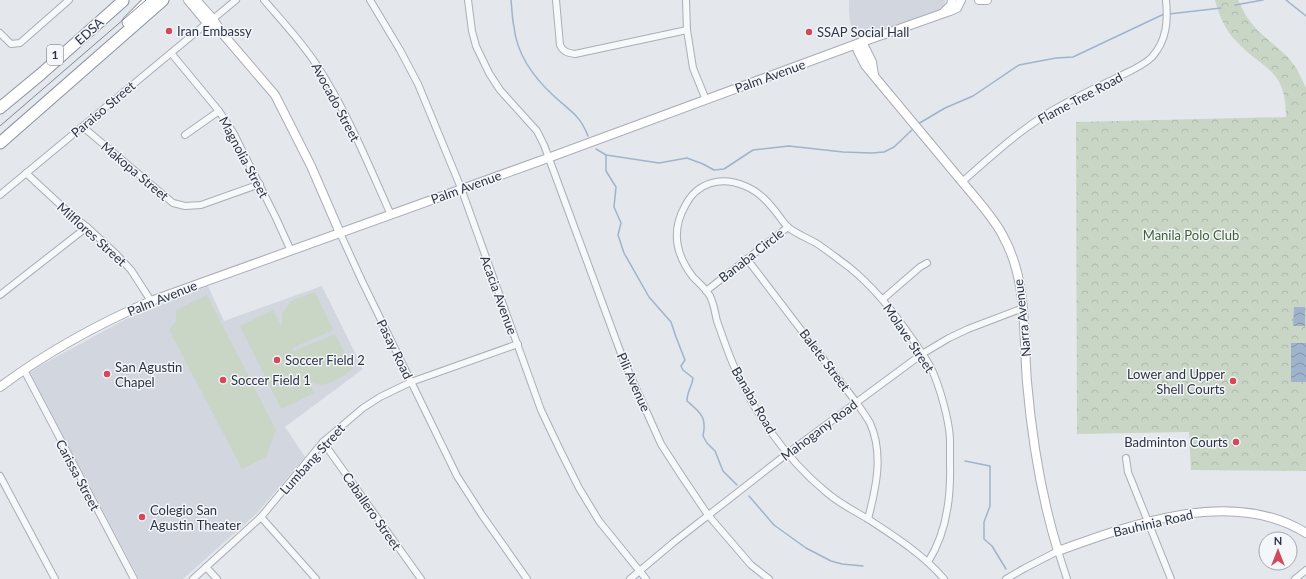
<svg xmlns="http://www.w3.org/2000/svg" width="1306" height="579" font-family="Lato,sans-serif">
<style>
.built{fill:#d2d6de}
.grass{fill:#c9d6c5}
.park{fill:url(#park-crowns)}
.water{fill:url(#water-waves)}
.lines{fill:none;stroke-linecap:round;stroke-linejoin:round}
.stream{stroke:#9fb4cc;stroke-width:1.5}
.street-casing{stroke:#a9aeb7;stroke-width:8}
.secondary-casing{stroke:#a9aeb7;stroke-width:10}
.highway-casing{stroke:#8b94a3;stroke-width:13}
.street{stroke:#f7f8fa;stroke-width:6}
.secondary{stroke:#fff;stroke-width:8}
.highway{stroke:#fff;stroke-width:11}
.tram{stroke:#7d8696;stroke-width:1}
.poi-dot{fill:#d1495b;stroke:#f4f6f9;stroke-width:1.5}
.labels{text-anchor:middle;stroke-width:3;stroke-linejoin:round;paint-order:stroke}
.shield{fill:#f4f6f9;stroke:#676e7b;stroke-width:1}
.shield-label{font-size:12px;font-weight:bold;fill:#2b3445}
.street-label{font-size:13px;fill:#2b3445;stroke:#f4f6f9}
.poi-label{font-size:13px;fill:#2b3445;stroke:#f4f6f9;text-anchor:start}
.park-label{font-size:13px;fill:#3f6138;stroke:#f4f6f9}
</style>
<defs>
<pattern id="park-crowns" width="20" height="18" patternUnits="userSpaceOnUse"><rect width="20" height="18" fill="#c9d6c5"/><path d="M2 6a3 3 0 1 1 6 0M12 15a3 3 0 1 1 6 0" fill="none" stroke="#adb8ab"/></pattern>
<pattern id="water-waves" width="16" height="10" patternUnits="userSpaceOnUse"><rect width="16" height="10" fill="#9fb4cc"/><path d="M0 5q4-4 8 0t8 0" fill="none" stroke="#8293a7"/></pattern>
</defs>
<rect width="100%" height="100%" fill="#e4e7ec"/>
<!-- built -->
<g class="built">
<polygon points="849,0 945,0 944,9 856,40 850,22 849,12"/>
<polygon points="208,286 224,321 322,286 363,369 285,427 305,457 257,513 183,579 139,579 30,373 38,367 124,320"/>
</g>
<!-- grass -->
<g class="grass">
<path d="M315 292 333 330 292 348 294 351 335 334 353 369C339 378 324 392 308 380L314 393 281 409 240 326 273 310 282 327V314L291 301Z"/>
<polygon points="207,295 276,430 266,457 242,469 169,330 176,321 176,310"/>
</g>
<!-- park -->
<path class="park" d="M1215 0H1238L1246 16 1257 30 1288 57 1297 69 1306 88V471L1191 470 1189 432 1077 434 1076 122 1286 117C1286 68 1264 71 1236 41 1225 30 1219 15 1215 0Z"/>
<!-- water -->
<g class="water">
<polygon points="1294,307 1305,307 1305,326 1293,326"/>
<rect x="1291" y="343" width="15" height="39"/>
</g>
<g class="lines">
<!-- stream -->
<g class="stream">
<path d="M511 0C512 9 512 18 514 27 517 55 535 79 555 97 570 111 580 115 588 136"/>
<polyline points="1286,0 1306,16"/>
<polyline points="1235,5 1263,0"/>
<polyline points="1169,14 1221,8"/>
<polyline points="918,124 945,108 973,96 1019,65 1056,58 1073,57 1164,14"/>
<polyline points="596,149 606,155 659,163 687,158 703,164 714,170 724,169 753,150 789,146 843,152 872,153 884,152 894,147 914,128"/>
<path d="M606 155V171L616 187 614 207 621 223 618 235 624 253 649 297 671 322 676 337 685 360 681 366 683 370 693 378C692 387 687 391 687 401 701 413 707 417 703 436L707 443 715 451 723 471 737 485"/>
<polyline points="965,461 990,466 990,506 984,522 984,539 992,546 1006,569"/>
<polyline points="749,496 774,525 806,548 831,561 842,564 863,566"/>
</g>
<defs>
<g id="street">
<path d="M264 0C282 21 301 41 316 64 347 111 368 164 391 215"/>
<polyline points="370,0 400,50 418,84 461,188 541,410 560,450 579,488 599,521 646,579"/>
<polyline points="468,0 472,31 476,46 489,73 500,90 537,131 544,145 623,359 661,444 681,475 708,515 751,565 769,579"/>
<path d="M556 0 560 45C563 52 568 53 575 54L687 30"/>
<polyline points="686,0 687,30 693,68 706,100"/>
<polyline points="213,19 236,0"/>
<polyline points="0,33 11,44 20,43 69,0"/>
<polyline points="171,53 219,111 234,134 276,218 291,251"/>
<polyline points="83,127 173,203 185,206 201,205 260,184"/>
<polyline points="185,135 219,111"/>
<polyline points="26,173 67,211 87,227 116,254 131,270 151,301"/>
<path d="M963 181C995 153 1026 124 1064 104 1082 94 1100 86 1118 77 1130 71 1143 66 1152 57 1167 40 1168 21 1166 0"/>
<polyline points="0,195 207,23"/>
<polyline points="340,233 362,281 457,476 482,515 527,579"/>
<path d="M747 259 856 402C861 409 866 416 870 423 884 454 876 488 868 519"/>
<polyline points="706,291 788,227"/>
<polyline points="0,295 87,227"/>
<polyline points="883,299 920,267 927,263"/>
<polyline points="24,370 134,579"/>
<polyline points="323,442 421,579"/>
<polyline points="1126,458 1128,472 1171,579"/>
<polyline points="0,476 55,579"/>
<polyline points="261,517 316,579"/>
<path d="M928 562C946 534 951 498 950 464 950 456 950 447 950 439 949 419 940 388 932 370 927 359 919 349 913 340 894 312 875 288 849 267 838 259 827 250 816 243 807 238 797 234 789 228 785 225 782 220 779 216 770 204 760 192 745 186 721 176 697 182 685 206 671 231 676 255 693 277 699 283 706 289 710 296 714 304 715 313 717 321 722 335 727 350 733 364 753 411 785 458 825 491 838 503 853 510 868 519 894 536 924 555 944 579"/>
<polyline points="206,567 217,579"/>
<polyline points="193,579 261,517 323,442 363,408 380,397 411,382 518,344"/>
<polyline points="630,579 674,542 788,453 922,354 949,338 968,329 1023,308"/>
<polyline points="1006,579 1025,568 1058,551 1067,579"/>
<polyline points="1295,579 1306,570"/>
</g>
<g id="secondary">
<polyline points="188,0 207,23 219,32"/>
<polyline points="196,0 213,19 222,33 275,95 311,166 340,233"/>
<polyline points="979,0 987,0"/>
<polyline points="944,12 951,5 952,0"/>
<polyline points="862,42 872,62 874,75"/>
<path d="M855 45 865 65 874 76 979 202C988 213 997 224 1003 236 1028 281 1023 333 1027 382 1032 440 1041 496 1058 551 1132 524 1233 487 1306 533"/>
<path d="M0 387C47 352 98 324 151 301L548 158 862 42 950 11 957 8 961 0"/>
</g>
<g id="highway">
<polyline points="128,22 150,0"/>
<polyline points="0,108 41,74 123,1"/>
<polyline points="0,143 163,0"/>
</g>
</defs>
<!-- street casing -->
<use href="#street" class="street-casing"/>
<!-- secondary casing -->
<use href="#secondary" class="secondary-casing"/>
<!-- highway casing -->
<use href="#highway" class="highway-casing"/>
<!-- street -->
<use href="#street" class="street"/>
<!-- secondary -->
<use href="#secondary" class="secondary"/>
<!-- highway -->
<use href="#highway" class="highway"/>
<!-- tram -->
<polyline class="tram" points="0,126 146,0"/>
</g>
<!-- markers -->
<g class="poi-dot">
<circle cx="169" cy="31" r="4"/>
<circle cx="809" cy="32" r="4"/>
<circle cx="277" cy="360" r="4"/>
<circle cx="107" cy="374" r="4"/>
<circle cx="223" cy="380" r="4"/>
<circle cx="1233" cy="381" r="4"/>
<circle cx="1236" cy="442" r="4"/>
<circle cx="142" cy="517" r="4"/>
</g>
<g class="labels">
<!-- shield labels -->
<rect class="shield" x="47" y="45" width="16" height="20" rx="3"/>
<g class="shield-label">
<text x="55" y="59">1</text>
</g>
<!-- street labels -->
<g class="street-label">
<text transform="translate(89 31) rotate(-42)" y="5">EDSA</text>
<text transform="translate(770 76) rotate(-20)" y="5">Palm Avenue</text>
<text transform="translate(1080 98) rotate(-28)" y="5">Flame Tree Road</text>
<text transform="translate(336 102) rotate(62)" y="5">Avocado Street</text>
<text transform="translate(103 109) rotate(-40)" y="5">Paraiso Street</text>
<text transform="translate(244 157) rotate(62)" y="5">Magnolia Street</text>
<text transform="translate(135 171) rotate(40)" y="5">Makopa Street</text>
<text transform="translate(466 187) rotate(-20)" y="5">Palm Avenue</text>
<text transform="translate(92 234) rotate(42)" y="5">Milflores Street</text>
<text transform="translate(751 255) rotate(-38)" y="5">Banaba Circle</text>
<text transform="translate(499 295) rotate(70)" y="5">Acacia Avenue</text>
<text transform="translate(162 298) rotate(-22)" y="5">Palm Avenue</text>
<text transform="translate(1022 318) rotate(-96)" y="5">Narra Avenue</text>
<text transform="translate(909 338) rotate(56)" y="5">Molave Street</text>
<text transform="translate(395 349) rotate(64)" y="5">Pasay Road</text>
<text transform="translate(825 360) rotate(53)" y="5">Balete Street</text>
<text transform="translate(634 382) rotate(66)" y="5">Pili Avenue</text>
<text transform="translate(754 400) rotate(60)" y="5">Banaba Road</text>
<text transform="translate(819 430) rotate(-37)" y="5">Mahogany Road</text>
<text transform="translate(312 459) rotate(-48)" y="5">Lumbang Street</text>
<text transform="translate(78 475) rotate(62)" y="5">Carissa Street</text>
<text transform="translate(372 511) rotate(55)" y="5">Caballero Street</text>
<text transform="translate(1153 523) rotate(-13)" y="5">Bauhinia Road</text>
</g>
<!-- poi labels -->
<g class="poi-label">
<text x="177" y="36">Iran Embassy</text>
<text x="817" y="37">SSAP Social Hall</text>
<text x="285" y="365">Soccer Field 2</text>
<text x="115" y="372">San Agustin<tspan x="115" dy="15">Chapel</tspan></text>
<text x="1225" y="379" text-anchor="end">Lower and Upper<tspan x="1225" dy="15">Shell Courts</tspan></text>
<text x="231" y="385">Soccer Field 1</text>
<text x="1228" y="447" text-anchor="end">Badminton Courts</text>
<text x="150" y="515">Colegio San<tspan x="150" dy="15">Agustin Theater</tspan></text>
</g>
<!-- park labels -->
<g class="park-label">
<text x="1191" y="240">Manila Polo Club</text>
</g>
</g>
<!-- north arrow -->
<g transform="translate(1278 551)"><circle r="19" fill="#f4f6f9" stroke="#a4a8b1"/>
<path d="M0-3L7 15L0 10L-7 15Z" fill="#d1495b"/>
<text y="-6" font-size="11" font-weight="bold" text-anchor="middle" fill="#2b3445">N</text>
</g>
</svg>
